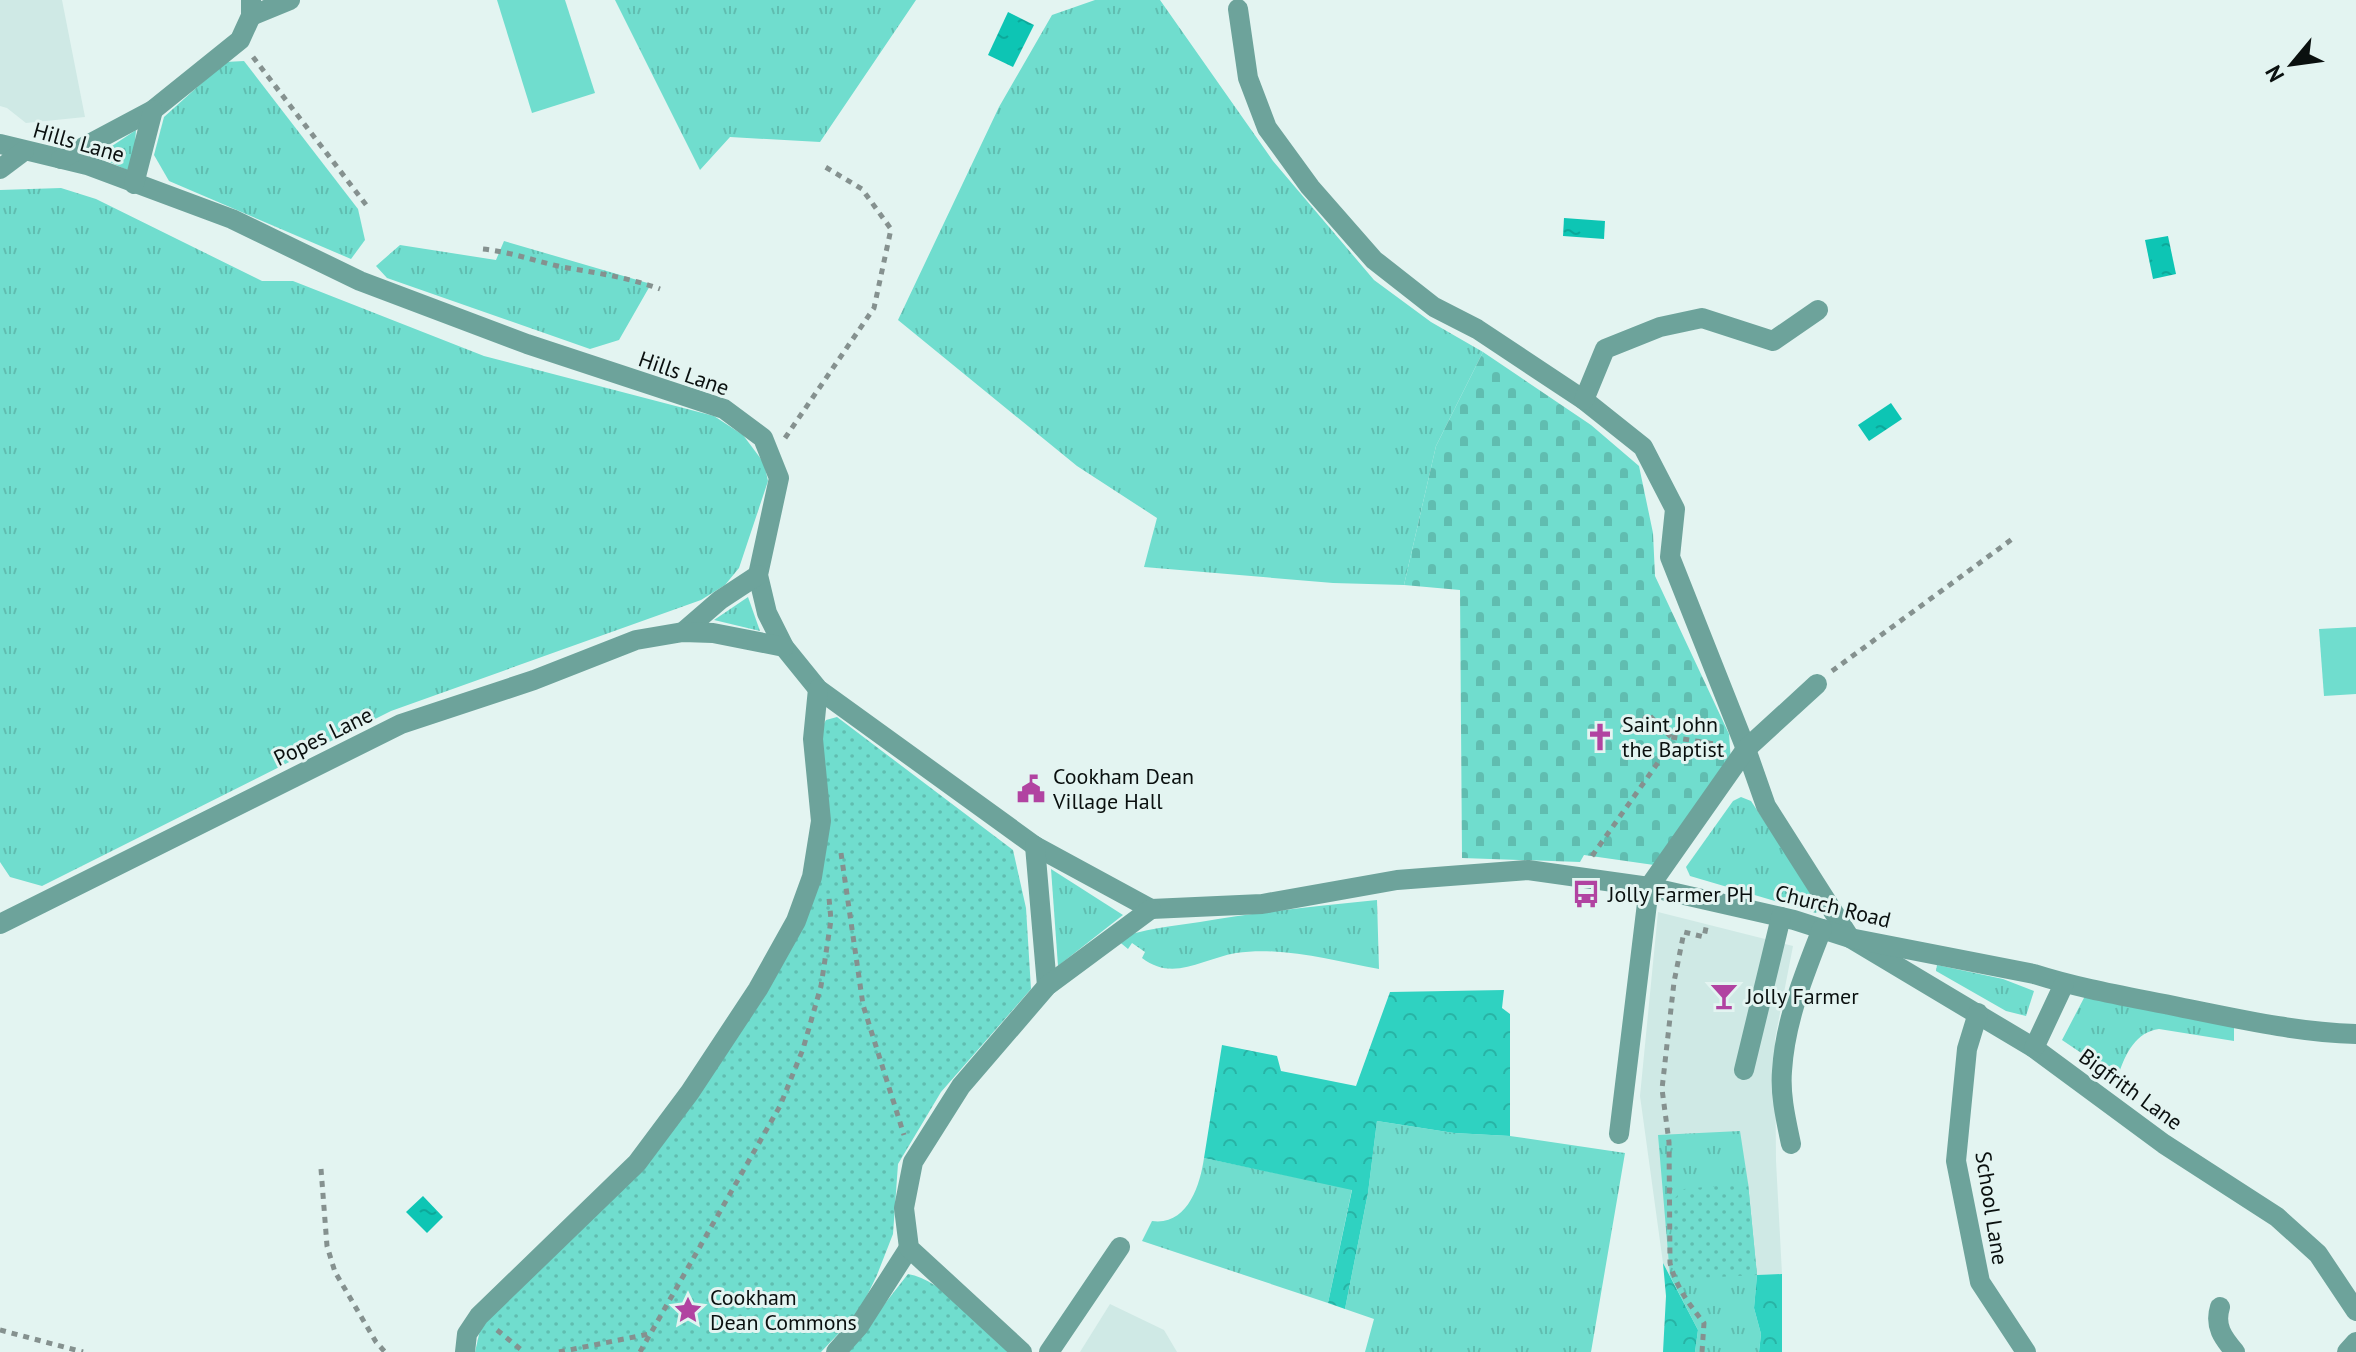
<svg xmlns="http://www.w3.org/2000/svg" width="2356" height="1352" font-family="'PT Sans',sans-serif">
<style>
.built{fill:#cfe9e5}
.grass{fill:url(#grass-tufts)}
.forest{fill:url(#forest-crowns)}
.cemetery{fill:url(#cemetery-stones)}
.park{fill:url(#park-dots)}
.garden{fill:#70ddce}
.water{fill:url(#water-ripples)}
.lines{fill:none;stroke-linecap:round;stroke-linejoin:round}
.path{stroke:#85918f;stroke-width:5;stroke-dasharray:6 6;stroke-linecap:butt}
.minor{stroke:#6da39b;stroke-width:20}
.labels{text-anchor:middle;stroke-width:6;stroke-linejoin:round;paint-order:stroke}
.street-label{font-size:22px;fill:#0a100f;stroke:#e3f4f1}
.poi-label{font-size:22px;fill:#0a100f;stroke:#e3f4f1;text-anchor:start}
</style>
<defs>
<pattern id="grass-tufts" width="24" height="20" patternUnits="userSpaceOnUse" patternTransform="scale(2)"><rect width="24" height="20" fill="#70ddce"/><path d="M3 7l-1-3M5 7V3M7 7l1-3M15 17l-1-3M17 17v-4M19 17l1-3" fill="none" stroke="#60bdb0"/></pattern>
<pattern id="forest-crowns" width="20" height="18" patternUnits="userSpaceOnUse" patternTransform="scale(2)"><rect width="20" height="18" fill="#2fd2c1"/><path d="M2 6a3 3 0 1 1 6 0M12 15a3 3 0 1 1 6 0" fill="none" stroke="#28b3a5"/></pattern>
<pattern id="cemetery-stones" width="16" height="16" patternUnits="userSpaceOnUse" patternTransform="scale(2)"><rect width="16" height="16" fill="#70ddce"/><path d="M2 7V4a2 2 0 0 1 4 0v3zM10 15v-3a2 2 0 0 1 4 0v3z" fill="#60bdb0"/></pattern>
<pattern id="park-dots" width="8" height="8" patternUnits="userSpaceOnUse" patternTransform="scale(2)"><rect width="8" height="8" fill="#70ddce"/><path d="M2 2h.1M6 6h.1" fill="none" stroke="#60bdb0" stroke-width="1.8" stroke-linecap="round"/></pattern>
<pattern id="water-ripples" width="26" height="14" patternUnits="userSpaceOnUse" patternTransform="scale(2)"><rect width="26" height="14" fill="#0dc5b4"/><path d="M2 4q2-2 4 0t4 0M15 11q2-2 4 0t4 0" fill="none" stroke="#0ca89a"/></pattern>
</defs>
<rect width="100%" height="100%" fill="#e3f4f1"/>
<!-- built -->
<g class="built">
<polygon points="0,0 62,0 85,117 26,123 7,108 0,106"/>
<polygon points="1658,912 1793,946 1775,1039 1776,1161 1782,1274 1679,1279 1670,1276 1663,1263 1640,1096"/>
<polygon points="1110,1304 1164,1330 1177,1352 1080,1352"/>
</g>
<!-- grass -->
<g class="grass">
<polygon points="615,0 916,0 820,142 730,137 700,170"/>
<polygon points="1095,0 1160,0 1273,161 1374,280 1431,322 1483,352 1436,446 1404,585 1333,583 1144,567 1157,518 1077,466 898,320 999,107 1052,15"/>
<polygon points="244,61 358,209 365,240 351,259 169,181 154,155 164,117 225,62"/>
<polygon points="136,130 133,168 127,170 97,156"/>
<polygon points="61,188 96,199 262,281 293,281 484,356 714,416 743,435 764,463 768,481 739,568 725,585 701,600 391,711 42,886 10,877 0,862 0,190"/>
<polygon points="504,241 651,284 619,340 590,349 387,278 376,266 400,245 496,260"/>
<polygon points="748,597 760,631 714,620"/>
<polygon points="1741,797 1751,801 1821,906 1816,913 1690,876 1686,867 1733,801"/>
<polygon points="1051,869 1123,915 1058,966"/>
<path d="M1377 900 1379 969C1333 961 1283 946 1236 953 1202 959 1173 982 1142 958L1145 952 1132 943 1128 949 1116 939C1143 929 1172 926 1200 922 1259 912 1318 906 1377 900Z"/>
<polygon points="1937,965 2003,979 2034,991 2026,1016 2006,1011 1936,971"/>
<path d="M2085 996 2234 1027V1041L2159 1029C2136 1032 2126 1053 2119 1073L2108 1071 2062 1040Z"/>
<polygon points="1377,1121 1454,1133 1510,1136 1625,1153 1591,1352 1365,1352 1374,1319 1345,1309 1368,1193"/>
<polygon points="1740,1131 1748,1183 1757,1275 1754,1308 1761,1334 1759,1352 1695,1352 1698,1330 1670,1276 1658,1135"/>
<path d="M1204 1158 1352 1189 1328 1303 1142 1241 1152 1221C1187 1226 1200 1186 1204 1158Z"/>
</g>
<!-- forest -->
<g class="forest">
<polygon points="1504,990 1502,1008 1510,1014 1510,1136 1454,1133 1377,1121 1368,1193 1345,1309 1328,1303 1352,1190 1204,1158 1222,1045 1277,1056 1281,1071 1356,1086 1390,992"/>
<polygon points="1663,1263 1698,1330 1695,1352 1663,1352 1666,1296"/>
<polygon points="1782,1274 1782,1352 1759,1352 1761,1334 1754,1308 1757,1275"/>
</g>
<!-- cemetery -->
<polygon class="cemetery" points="1483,352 1591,425 1639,466 1653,533 1655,576 1729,734 1731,762 1654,865 1584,855 1580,862 1462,858 1460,590 1404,585 1436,446"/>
<!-- park -->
<g class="park">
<polygon points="837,717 1013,850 1026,908 1031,989 941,1092 898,1164 893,1234 877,1275 859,1312 821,1352 475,1352 480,1330 491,1314 618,1192 800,929 821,729 826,720"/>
<polygon points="1748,1183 1757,1275 1679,1279 1675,1276 1672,1263 1671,1202 1684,1189"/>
<path d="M908 1274C943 1280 982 1327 1008 1352H847Z"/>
</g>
<!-- garden -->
<g class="garden">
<polygon points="497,0 565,0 595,93 532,113"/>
<polygon points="2356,627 2356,694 2324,696 2319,629"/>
</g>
<!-- water -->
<g class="water">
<polygon points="1008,12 1034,25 1013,67 988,55"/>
<polygon points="1564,218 1605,221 1604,239 1563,236"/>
<polygon points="2168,236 2176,274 2153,279 2145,240"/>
<polygon points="1891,403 1902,419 1869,441 1858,425"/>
<polygon points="423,1196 443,1217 427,1233 406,1212"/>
</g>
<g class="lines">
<!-- path -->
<g class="path">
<polyline points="253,57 367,206"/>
<path d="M483 249C511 252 535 261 562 267 596 273 627 277 660 289"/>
<polyline points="785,438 874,308 891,229 862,189 822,165"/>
<polyline points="1832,671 2015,537"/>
<polyline points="1636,731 1648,714 1671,737"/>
<polyline points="841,853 863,1005 904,1135"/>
<polyline points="1592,856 1669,747 1671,737 1721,745"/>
<polyline points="321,1169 327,1246 335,1272 376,1342 385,1352"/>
<polyline points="0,1330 83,1352"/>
<polyline points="497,1330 524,1352"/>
<polyline points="559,1352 649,1334"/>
<polyline points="640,1352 780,1106 803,1049 821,986 831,920 829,898"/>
<path d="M1702 1352 1704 1323C1689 1304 1676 1287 1670 1263L1669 1142 1662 1089 1674 982 1684 932 1704 937 1707 923"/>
</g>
<!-- minor -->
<g class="minor">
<polyline points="1238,9 1248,78 1267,128 1310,187 1374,260 1434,307 1477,329 1584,400 1643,447 1675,509 1670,557 1746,749 1766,806 1850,938 2034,1048 2164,1144 2277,1217 2318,1254 2356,1311"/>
<polyline points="251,16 290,0"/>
<path d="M0 144 87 165 232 219 360 281 527 344 724 409 763 438 779 478 758 575 767 613 784 647 818 689 1035 846 1151 909 1262 904 1397 880 1528 870 1649 887 1794 920 1850 938 2034 974C2081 989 2130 997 2179 1007 2239 1019 2295 1032 2356 1034"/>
<polyline points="61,159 153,110 240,40 251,16 251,0"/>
<polyline points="0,169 24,151"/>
<polyline points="134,184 153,110"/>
<polyline points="1584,400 1605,349 1660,327 1702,318 1773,341 1818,310"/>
<polyline points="683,632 720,600 758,575"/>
<polyline points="1035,846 1047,986"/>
<polyline points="0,924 401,724 534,680 636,640 683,632 713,633 784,647"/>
<polyline points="1978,1013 1967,1049 1956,1161 1980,1282 2026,1352"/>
<polyline points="2034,1048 2064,984"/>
<polyline points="1744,1070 1781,917"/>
<polyline points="1619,1134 1649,887 1746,749 1817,684"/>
<path d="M1791 1144C1786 1120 1780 1095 1782 1071 1785 1021 1804 975 1822 929"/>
<path d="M2220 1307C2214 1326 2223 1338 2235 1352"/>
<polyline points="465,1352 467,1334 479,1316 637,1163 690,1092 758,989 796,921 812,877 821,821 813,739 818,689"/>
<polyline points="836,1352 859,1326 909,1248"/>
<polyline points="1022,1352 909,1248 904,1208 913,1162 961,1086 1047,986 1151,909"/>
<polyline points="1049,1352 1120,1247"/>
<polyline points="2347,1352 2356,1342"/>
</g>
</g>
<!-- icons -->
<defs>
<symbol id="church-bare" viewBox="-9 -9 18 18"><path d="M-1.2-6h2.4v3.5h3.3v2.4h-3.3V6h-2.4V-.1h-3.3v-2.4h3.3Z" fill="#b143a1" stroke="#e3f4f1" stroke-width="2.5" paint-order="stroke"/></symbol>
<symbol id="civic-bare" viewBox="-9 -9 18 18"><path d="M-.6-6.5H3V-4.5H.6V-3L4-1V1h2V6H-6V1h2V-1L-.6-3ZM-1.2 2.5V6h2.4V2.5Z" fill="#b143a1" stroke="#e3f4f1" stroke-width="2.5" paint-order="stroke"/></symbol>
<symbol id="bus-bare" viewBox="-9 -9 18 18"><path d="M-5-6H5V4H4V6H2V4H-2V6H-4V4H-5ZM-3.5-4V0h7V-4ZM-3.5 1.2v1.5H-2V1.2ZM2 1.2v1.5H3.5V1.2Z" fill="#b143a1" stroke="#e3f4f1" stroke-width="2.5" paint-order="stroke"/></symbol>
<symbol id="bar-bare" viewBox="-9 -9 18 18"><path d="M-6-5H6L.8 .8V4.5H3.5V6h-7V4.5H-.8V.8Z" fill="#b143a1" stroke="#e3f4f1" stroke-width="2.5" paint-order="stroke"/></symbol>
<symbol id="sight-bare" viewBox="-9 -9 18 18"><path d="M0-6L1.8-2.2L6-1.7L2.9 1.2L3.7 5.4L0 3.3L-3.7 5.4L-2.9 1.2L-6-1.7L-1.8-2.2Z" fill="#b143a1" stroke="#e3f4f1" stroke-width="2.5" paint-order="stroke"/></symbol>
</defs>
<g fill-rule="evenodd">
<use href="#church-bare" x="1580" y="717" width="40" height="40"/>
<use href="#civic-bare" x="1011" y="769" width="40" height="40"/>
<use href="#bus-bare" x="1566" y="874" width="40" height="40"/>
<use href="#bar-bare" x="1704" y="976" width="40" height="40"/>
<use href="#sight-bare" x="668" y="1290" width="40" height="40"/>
</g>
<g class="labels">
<!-- street labels -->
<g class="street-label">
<text transform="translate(79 142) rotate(16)" y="8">Hills Lane</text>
<text transform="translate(684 373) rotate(19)" y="8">Hills Lane</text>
<text transform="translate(323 736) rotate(-26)" y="8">Popes Lane</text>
<text transform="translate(1833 906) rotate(14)" y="8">Church Road</text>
<text transform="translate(2131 1089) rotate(36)" y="8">Bigfrith Lane</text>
<text transform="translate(1992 1208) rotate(81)" y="8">School Lane</text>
</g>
<!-- poi labels -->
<g class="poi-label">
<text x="1622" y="732">Saint John<tspan x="1622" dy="25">the Baptist</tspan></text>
<text x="1053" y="784">Cookham Dean<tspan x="1053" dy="25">Village Hall</tspan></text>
<text x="1608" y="902">Jolly Farmer PH</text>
<text x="1746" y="1004">Jolly Farmer</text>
<text x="710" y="1305">Cookham<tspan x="710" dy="25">Dean Commons</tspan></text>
</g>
</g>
<!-- north arrow -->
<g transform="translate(2292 64) rotate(241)" stroke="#e3f4f1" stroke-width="6" paint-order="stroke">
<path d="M0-6L14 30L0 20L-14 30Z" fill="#0a100f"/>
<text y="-12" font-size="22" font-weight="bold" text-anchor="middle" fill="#0a100f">N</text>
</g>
</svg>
